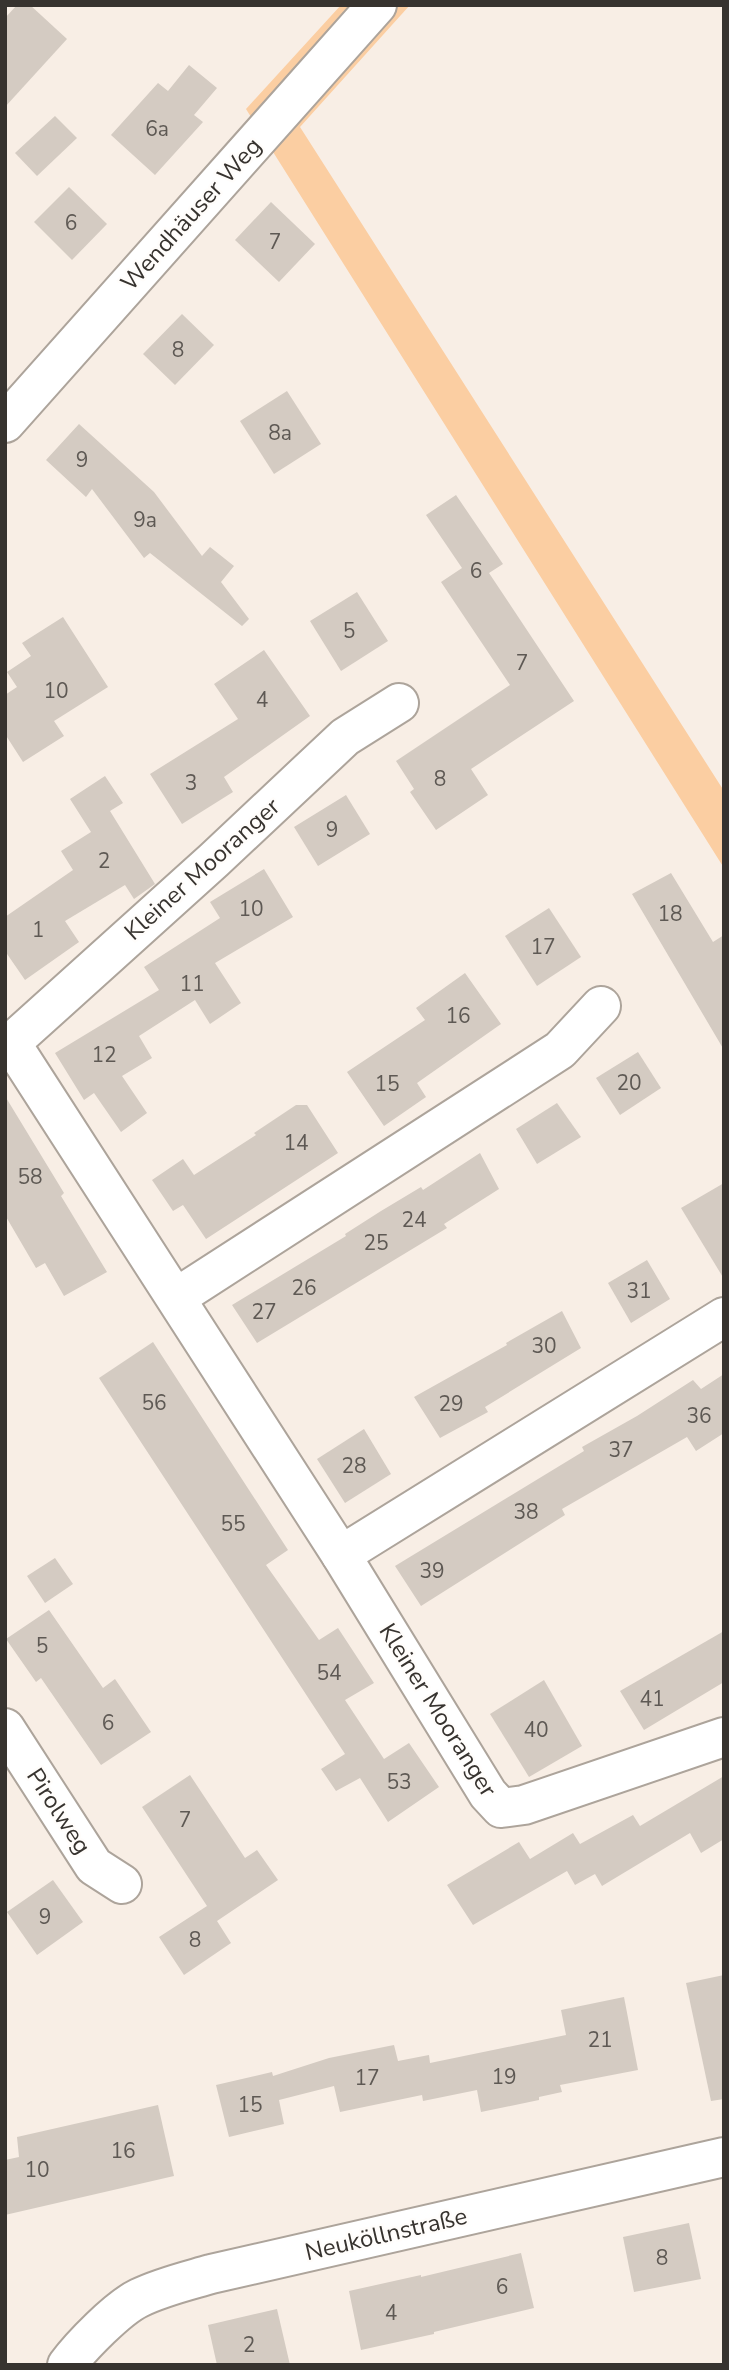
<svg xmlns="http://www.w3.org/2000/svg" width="729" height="2370" font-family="'Nunito Sans',sans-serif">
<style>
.green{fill:#fbcea2}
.building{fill:#d4cbc2}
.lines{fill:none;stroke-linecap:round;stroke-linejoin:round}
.minor-casing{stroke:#ada49b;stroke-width:42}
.minor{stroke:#fff;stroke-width:38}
.labels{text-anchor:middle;stroke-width:5;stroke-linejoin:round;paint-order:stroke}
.number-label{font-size:21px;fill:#5e5954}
.street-label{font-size:24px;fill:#37332f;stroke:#fffdfb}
</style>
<rect width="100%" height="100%" fill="#f8eee5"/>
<!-- green -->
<polygon class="green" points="341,5 410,5 300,127 724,791 724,868 246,109"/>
<!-- building -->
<g class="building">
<polygon points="17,5 30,5 67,39 5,107 5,18"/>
<polygon points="189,65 217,88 194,115 203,122 155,175 111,135 158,83 168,91"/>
<polygon points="55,116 77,138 37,176 15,153"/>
<polygon points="69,187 107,224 72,260 34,222"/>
<polygon points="271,202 315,244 279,282 235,240"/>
<polygon points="182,314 214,345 175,385 143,354"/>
<polygon points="287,391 321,444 274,474 240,421"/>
<polygon points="79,424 154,492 202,556 210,547 234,566 221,582 249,619 242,626 150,553 144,558 92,489 86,497 46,460"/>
<polygon points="456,495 503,564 489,573 574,701 471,769 488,795 436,830 410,792 414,789 396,761 510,685 441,582 462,568 426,515"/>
<polygon points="357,592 388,641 341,671 310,621"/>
<polygon points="63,617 108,687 54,721 64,736 23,762 5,734 5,695 17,687 7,672 31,656 22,643"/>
<polygon points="264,650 310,716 224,777 233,792 182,824 150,774 238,719 214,684"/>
<polygon points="105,776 123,803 110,811 155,884 134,899 125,885 65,921 79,942 25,980 5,951 5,917 73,870 61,851 91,832 70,799"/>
<polygon points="346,795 370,834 318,866 294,827"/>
<polygon points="264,869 293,917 215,963 241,1003 210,1024 195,1000 139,1036 152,1058 122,1076 147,1113 121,1132 94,1093 84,1100 55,1053 159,990 144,967 220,918 210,902"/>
<polygon points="671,873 713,942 724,935 724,1050 632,894"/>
<polygon points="549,908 581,957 537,986 505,936"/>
<polygon points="465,973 501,1024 417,1083 426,1097 384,1126 347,1072 425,1020 416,1008"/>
<polygon points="638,1052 661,1088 620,1115 596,1078"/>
<polygon points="5,1096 64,1193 61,1196 107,1272 64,1296 45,1263 36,1268 5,1215"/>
<polygon points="557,1103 581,1137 537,1164 516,1129"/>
<polygon points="296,1105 307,1105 338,1153 206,1239 183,1205 173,1211 152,1180 183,1159 194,1175 256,1135 254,1133"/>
<polygon points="480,1153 499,1189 444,1224 447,1228 257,1343 232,1305 346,1236 345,1234 381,1211 421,1187 423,1190"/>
<polygon points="724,1183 724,1279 681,1208"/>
<polygon points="647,1260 670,1299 631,1323 608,1283"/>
<polygon points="562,1311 581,1348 485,1407 488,1412 440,1438 414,1397 507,1345 506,1343"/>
<polygon points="153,1342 288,1550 266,1565 319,1640 338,1628 374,1683 345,1700 384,1759 409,1743 439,1787 388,1822 360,1778 336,1791 321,1769 345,1754 99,1378"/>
<polygon points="724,1374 724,1433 696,1451 687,1437 562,1509 565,1515 421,1606 395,1566 584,1451 582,1447 637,1416 693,1380 701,1389"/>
<polygon points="364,1429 391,1474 345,1503 317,1459"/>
<polygon points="55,1558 73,1584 45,1603 27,1576"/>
<polygon points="49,1610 103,1688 115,1679 151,1732 101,1765 41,1678 36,1682 6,1639"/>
<polygon points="724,1631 724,1682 644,1730 620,1691"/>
<polygon points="544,1680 582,1746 529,1777 490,1714"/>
<polygon points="190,1775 245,1858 257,1850 278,1880 217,1921 231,1943 184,1975 159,1937 207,1906 142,1807"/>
<polygon points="724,1776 724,1839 701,1853 690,1833 602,1886 595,1874 575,1885 567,1871 473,1925 447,1885 519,1842 530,1859 573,1833 580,1844 633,1815 640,1826"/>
<polygon points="53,1880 83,1922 37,1955 7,1912"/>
<polygon points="724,1975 724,2099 711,2101 686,1983"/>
<polygon points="624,1997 638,2070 560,2085 562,2092 539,2097 539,2100 481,2112 477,2090 423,2101 422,2095 340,2112 334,2086 279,2100 284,2124 229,2137 216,2085 272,2072 273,2076 329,2058 394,2045 398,2061 429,2055 430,2063 566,2035 561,2010"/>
<polygon points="158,2105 174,2176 5,2215 5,2160 19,2157 17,2137"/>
<polygon points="689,2223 701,2279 634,2292 623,2237"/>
<polygon points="521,2253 534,2308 434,2332 434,2334 361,2350 349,2291 421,2275 421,2277"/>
<polygon points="277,2309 290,2365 217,2365 208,2325"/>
</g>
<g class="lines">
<defs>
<g id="minor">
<polyline points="5,423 377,5"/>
<polyline points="5,1043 11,1043 214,860 345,737 399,703"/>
<polyline points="11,1043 341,1555 488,1794 501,1808 524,1805 724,1737"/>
<polyline points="177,1297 560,1050 601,1006"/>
<polyline points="341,1555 724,1317"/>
<polyline points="5,1728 94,1866 122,1884"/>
<path d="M67 2365C81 2346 118 2308 139 2298 161 2287 187 2281 211 2274L724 2157"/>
</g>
</defs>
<!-- minor casing -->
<use href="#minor" class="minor-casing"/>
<!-- minor -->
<use href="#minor" class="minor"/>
</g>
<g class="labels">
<!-- number labels -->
<g class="number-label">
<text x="157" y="136">6a</text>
<text x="71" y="230">6</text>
<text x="275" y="249">7</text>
<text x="178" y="357">8</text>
<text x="280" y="440">8a</text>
<text x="82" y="467">9</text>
<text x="145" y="527">9a</text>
<text x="476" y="578">6</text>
<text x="349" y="638">5</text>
<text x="522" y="670">7</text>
<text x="56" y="698">10</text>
<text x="262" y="707">4</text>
<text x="440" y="786">8</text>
<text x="191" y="790">3</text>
<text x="332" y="837">9</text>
<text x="104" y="868">2</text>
<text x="251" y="916">10</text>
<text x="670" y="921">18</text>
<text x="38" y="937">1</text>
<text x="543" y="954">17</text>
<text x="192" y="991">11</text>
<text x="458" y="1023">16</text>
<text x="104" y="1062">12</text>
<text x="629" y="1090">20</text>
<text x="387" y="1091">15</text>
<text x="296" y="1150">14</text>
<text x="30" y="1184">58</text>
<text x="414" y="1227">24</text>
<text x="376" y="1250">25</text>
<text x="304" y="1295">26</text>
<text x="639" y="1298">31</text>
<text x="264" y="1319">27</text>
<text x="544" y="1353">30</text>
<text x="154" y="1410">56</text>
<text x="451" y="1411">29</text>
<text x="699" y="1423">36</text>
<text x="621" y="1457">37</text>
<text x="354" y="1473">28</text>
<text x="526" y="1519">38</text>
<text x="233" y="1531">55</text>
<text x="432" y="1578">39</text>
<text x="42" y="1653">5</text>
<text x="329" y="1680">54</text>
<text x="652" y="1706">41</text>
<text x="108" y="1730">6</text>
<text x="536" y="1737">40</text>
<text x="399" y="1789">53</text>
<text x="185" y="1827">7</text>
<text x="45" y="1924">9</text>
<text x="195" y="1947">8</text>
<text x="600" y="2047">21</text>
<text x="504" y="2084">19</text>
<text x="367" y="2085">17</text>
<text x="250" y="2112">15</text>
<text x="123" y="2158">16</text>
<text x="37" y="2177">10</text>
<text x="662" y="2265">8</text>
<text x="502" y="2294">6</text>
<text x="391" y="2320">4</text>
<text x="249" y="2352">2</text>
</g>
<!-- street labels -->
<g class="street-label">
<text transform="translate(191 214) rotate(-48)" y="8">Wendhäuser Weg</text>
<text transform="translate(202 869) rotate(-42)" y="8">Kleiner Mooranger</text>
<text transform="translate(438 1710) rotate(58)" y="8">Kleiner Mooranger</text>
<text transform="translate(59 1811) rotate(57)" y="8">Pirolweg</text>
<text transform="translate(386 2234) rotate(-13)" y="8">Neuköllnstraße</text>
</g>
</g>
<!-- border -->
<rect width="729" height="2370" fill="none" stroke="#37332f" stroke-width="14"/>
</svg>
